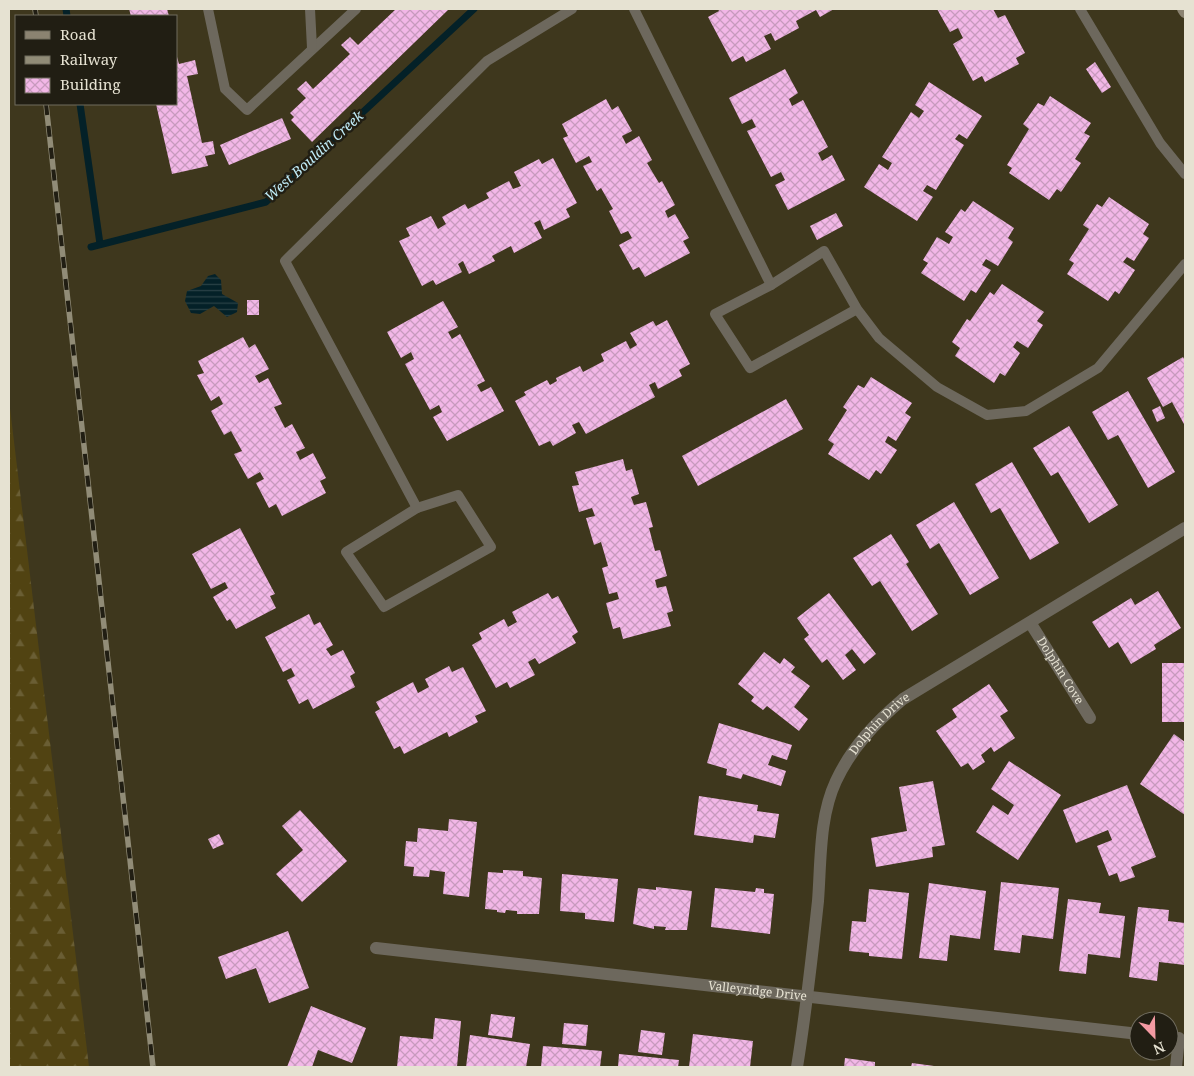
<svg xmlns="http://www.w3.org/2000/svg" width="1194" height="1076" font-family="'Noto Serif',serif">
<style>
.forest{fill:url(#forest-firs)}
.water{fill:url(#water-rules)}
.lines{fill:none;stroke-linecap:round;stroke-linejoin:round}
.stream{stroke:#042128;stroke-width:7}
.building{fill:url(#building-cross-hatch)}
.lane{stroke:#6d685d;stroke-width:10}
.street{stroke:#6d685d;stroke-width:12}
.secondary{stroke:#8b8371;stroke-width:12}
.rail-casing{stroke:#918c77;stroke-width:5.5}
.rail{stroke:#211e13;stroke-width:4;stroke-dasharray:11;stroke-linecap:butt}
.labels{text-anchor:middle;stroke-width:5;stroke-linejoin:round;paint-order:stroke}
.street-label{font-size:12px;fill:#e6e2d2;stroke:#211e13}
.water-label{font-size:14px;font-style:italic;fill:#c0ecf8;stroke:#211e13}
</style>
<defs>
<pattern id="forest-firs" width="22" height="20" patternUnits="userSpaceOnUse" patternTransform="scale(1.25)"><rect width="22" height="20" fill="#514312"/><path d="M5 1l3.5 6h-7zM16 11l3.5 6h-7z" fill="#6a5e34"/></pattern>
<pattern id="water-rules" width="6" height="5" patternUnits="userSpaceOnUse" patternTransform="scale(1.25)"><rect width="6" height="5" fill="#042128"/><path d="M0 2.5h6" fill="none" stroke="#294146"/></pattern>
<pattern id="building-cross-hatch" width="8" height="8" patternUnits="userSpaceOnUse" patternTransform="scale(1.25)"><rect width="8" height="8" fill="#f2b7e7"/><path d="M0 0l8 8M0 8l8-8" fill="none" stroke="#c79abd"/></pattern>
</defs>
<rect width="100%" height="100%" fill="#3e371d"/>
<!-- forest -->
<polygon class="forest" points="9,400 89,1067 9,1067"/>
<!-- water -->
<polygon class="water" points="215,274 221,280 222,294 238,303 237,312 227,317 214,306 200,314 191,313 185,301 187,291 201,286 208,276"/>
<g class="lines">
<!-- stream -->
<g class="stream">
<polyline points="66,9 67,16"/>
<polyline points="80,104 100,244"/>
<polyline points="91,247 266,202 474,9"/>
</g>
</g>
<!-- building -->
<g class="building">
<polygon points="129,9 167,9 169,16 131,16"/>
<polygon points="396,9 449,9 312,142 291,120 294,117 290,113 306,98 297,89 306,81 313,89 350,54 341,45 350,37 358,45"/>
<polygon points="718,9 834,9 820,17 816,10 796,21 799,28 775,41 771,33 764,36 771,49 746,62 743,56 732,62 708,17 719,11"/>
<polygon points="937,9 993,9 998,18 1005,15 1025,53 1016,58 1019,64 985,82 982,76 973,81 953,44 963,38 958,28 950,32"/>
<polygon points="176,53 179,64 195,60 198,74 187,76 202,143 213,141 215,154 205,156 208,166 172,174 156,104 176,104"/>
<polygon points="1095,62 1111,87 1102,93 1086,69"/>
<polygon points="785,69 798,93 789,99 792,106 803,100 828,147 818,153 822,161 832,155 845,180 788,210 775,185 785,180 781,172 771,177 747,131 756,127 752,119 742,124 729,98"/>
<polygon points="929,82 982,116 967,139 959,134 955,139 964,145 936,190 927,185 923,191 933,197 917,221 864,187 879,164 888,170 892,163 882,157 911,112 919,118 924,111 915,105"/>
<polygon points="1050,96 1091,123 1084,133 1090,136 1075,159 1081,163 1061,192 1057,189 1049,200 1009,173 1012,168 1007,165 1029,129 1023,124 1026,120 1038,103 1044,106"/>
<polygon points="606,99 612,110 618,106 632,131 622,136 626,144 639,136 652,160 647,163 659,183 662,181 675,205 665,211 668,218 675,214 689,238 683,241 690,253 645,277 639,267 633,270 619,245 632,238 628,231 621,234 609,211 613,209 601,188 597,191 583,166 592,162 589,156 576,163 563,138 568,136 562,124"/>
<polygon points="282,118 291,139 229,165 220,145"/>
<polygon points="553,158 577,203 566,209 570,217 544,230 540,220 534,223 542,238 514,253 511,246 492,256 495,261 469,274 463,261 458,264 462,272 436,285 433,280 422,286 399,241 410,236 406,228 431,216 438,229 446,224 442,217 465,204 468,209 489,198 486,193 509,181 513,189 521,186 514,172 539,159 542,164"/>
<polygon points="1109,197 1149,224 1143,234 1149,238 1134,261 1127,257 1123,262 1135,270 1119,294 1115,291 1108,301 1067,274 1074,263 1069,260 1089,229 1083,225 1097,204 1102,207"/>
<polygon points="973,201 1014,228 1008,238 1013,242 998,266 986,259 982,265 991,270 976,293 971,290 964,301 921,273 928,263 923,260 937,237 949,244 953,237 945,232 961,209 965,212"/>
<polygon points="836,213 843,226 817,240 810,226"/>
<polygon points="1002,284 1044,312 1037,321 1043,325 1028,348 1017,341 1013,347 1020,353 1005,376 1000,373 994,383 955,356 960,348 952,342 967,319 970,321 990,292 994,295"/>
<rect x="247" y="300" width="12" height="15"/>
<polygon points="443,301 458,327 448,332 452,339 460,334 485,381 477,385 481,392 491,387 504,411 447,441 433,417 442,412 439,405 430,410 405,364 414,359 411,352 401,358 387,332"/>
<polygon points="667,320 690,364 679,370 682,376 658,389 655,382 649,385 655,397 586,434 579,422 572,425 576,433 553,446 550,441 539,446 515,401 526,395 524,392 547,380 550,385 557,381 556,378 580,366 583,372 604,361 601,354 626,341 630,349 637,345 630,333 653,321 656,326"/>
<polygon points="243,337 249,348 255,344 269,369 255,376 259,383 268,378 282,404 274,407 285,428 292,424 305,448 296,452 300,460 313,453 326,478 320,481 326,493 282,516 276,504 269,508 256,483 264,479 260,472 248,479 234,454 242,451 231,431 224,435 211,411 223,404 219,396 211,401 197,375 204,373 198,361"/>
<polygon points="1183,357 1185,361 1185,426 1172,402 1163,407 1147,378"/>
<polygon points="871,377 912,403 905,413 911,417 896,441 888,436 885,442 897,450 881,474 876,470 869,480 828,454 834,444 828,440 847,410 843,407 858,385 864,388"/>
<polygon points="1128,391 1175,472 1148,488 1118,435 1108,440 1092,412"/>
<polygon points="786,399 803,429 698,486 682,456"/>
<polygon points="1160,406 1165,418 1157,422 1152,410"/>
<polygon points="1069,426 1118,505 1089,523 1058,472 1051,476 1033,448"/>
<polygon points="623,459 626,471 632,469 639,494 631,497 634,505 646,502 653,527 649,528 655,551 660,550 667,576 655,580 657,588 666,586 673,611 667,613 671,626 623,639 620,627 613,629 606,603 619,599 617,592 609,594 602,568 608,566 601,542 594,545 586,518 595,516 592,508 579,512 572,486 579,485 575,472"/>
<polygon points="1012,462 1059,543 1030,560 1000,508 991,513 975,484"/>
<polygon points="954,502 999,578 970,595 939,543 930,549 916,525"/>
<polygon points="240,528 275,594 270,596 276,608 236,629 230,619 227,621 213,597 228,588 225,582 211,589 192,554"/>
<polygon points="891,534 909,562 906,564 938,614 912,631 880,581 872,586 853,558"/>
<polygon points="1158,591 1181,628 1154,645 1156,649 1131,664 1118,642 1109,648 1092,622 1131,598 1135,605"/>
<polygon points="548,593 552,599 558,596 578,632 572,636 576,643 539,664 535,658 528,662 535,675 510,688 507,682 496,688 472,645 482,639 479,633 504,619 508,627 517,622 512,612"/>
<polygon points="829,593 876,654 864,664 852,649 845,655 856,670 843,680 827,659 822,663 804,639 809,635 797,618"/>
<polygon points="309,614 314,625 320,622 333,645 326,649 331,656 343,650 355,673 350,676 355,687 313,709 308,699 299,704 287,680 295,676 291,668 283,672 265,637"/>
<polygon points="764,652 780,664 784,658 795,667 791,672 810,686 794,707 808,719 799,731 767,706 763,710 751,701 754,697 738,684"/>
<rect x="1162" y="663" width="23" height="59"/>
<polygon points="449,666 452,672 463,667 486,711 475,716 478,722 449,737 447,732 404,754 400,746 394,749 375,712 380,709 376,702 413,682 418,693 429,687 425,679"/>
<polygon points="989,684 1008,711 1000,716 1015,738 994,752 991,747 981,755 985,762 973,770 968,763 961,767 936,731 957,717 952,709"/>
<polygon points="719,723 792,745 787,760 772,755 768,765 786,771 781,786 743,774 741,779 726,775 727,769 707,763"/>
<polygon points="1174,734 1185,742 1185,815 1140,784"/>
<polygon points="1009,761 1061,795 1018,860 976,832 993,805 1008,815 1014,805 991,789"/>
<polygon points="933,781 945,845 932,847 933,857 876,867 871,838 907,831 899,787"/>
<polygon points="1127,785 1156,857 1131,867 1135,877 1120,882 1117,873 1109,876 1097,846 1112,840 1108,830 1076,843 1063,810"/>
<polygon points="699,796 758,805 757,811 779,814 775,838 754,835 753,843 694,835"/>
<polygon points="300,810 347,861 302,902 276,874 303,850 282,826"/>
<polygon points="449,819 477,822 469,897 443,894 445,872 430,870 429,877 413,876 414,867 404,866 406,841 417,842 418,828 448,831"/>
<polygon points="219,834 224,844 213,849 208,839"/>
<polygon points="503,870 523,871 523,876 542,878 539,914 517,914 517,911 506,910 505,913 497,912 497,910 485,909 488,872 503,873"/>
<polygon points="562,874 618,879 614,922 585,919 585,913 560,911"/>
<polygon points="1001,882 1059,888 1053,939 1022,935 1020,953 994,950"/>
<polygon points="929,883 986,891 980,939 950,935 947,961 919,958"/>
<polygon points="656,887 692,891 687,930 665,930 666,927 654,926 654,929 633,924 638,888 656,890"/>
<polygon points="715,888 755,892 756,888 764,889 764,893 774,894 770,934 711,927"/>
<polygon points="869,889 909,893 902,959 869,956 869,953 849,951 852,921 866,922"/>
<polygon points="1068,899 1101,903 1099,913 1125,916 1120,958 1088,954 1086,974 1059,971"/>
<polygon points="1138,907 1169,910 1168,921 1185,923 1185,965 1159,962 1157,981 1129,977"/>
<polygon points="288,931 309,988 269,1003 256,968 226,979 218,957"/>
<polygon points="311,1006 366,1028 352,1063 318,1050 312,1067 287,1067"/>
<polygon points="491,1014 515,1017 512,1038 488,1035"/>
<polygon points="435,1018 461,1021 457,1067 397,1067 400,1036 433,1039"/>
<polygon points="564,1023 588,1025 586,1046 562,1044"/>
<polygon points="641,1030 665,1033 662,1055 638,1052"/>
<polygon points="693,1034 753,1041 750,1067 689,1067"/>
<polygon points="470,1035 530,1044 526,1067 466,1067"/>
<polygon points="543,1046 602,1051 600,1067 541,1067"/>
<polygon points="619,1054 679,1060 678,1067 618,1067"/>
<polygon points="845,1058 875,1062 875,1067 844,1067"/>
<polygon points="912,1063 934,1066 911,1067"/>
</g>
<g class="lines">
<!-- lane -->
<g class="lane">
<polyline points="208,9 225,89 247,110 356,9"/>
<polyline points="310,9 312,48"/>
<polyline points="634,9 771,285"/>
<polyline points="1080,9 1160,143 1185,174"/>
<polyline points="857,309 750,368 715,314 771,285 824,251 857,309 879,338 937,387 987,415 1026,411 1098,368 1185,264"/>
<polygon points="458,495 491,547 384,607 346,552 417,508"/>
<polyline points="417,508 285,261 487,61 572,9"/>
</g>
<!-- street -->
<g class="street">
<path id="s1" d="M1031 624 1090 718"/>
<path id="s2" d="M376 948 1139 1034"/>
<path id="s3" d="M797 1067C806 1012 812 957 818 901 821 862 819 817 836 781 852 747 875 723 903 699L1185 528"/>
<polyline points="1176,1067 1179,1038"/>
</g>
<!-- secondary -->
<polyline class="secondary" points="1183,9 1185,12"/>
<defs>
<g id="rail">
<polyline points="35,9 36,16"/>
<polyline points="46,104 153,1067"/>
</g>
</defs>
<!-- rail casing -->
<use href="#rail" class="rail-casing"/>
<!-- rail -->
<use href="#rail" class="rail"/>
</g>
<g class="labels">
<!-- street labels -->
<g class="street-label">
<text dy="4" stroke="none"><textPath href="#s1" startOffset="55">Dolphin Cove</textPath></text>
<text dy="4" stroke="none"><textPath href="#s3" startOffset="362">Dolphin Drive</textPath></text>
<text dy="4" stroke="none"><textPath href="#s2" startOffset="384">Valleyridge Drive</textPath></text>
</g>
<!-- water labels -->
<g class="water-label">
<text transform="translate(314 156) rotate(-42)" y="5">West Bouldin Creek</text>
</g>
</g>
<!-- border -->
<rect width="1194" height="1076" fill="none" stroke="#e6e2d2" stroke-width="20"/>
<!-- legend -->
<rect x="15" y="15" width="162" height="90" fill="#211e13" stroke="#706c5f"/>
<rect x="25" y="31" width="25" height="8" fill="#8b8371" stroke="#706c5f"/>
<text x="60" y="40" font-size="15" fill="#e6e2d2">Road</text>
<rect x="25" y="56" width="25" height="8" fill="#918c77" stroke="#706c5f"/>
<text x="60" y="65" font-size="15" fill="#e6e2d2">Railway</text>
<rect x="25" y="78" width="25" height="15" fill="url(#building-cross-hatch)" stroke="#706c5f"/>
<text x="60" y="90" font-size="15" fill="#e6e2d2">Building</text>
<!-- north arrow -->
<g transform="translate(1154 1036) rotate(157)"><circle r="24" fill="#211e13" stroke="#706c5f"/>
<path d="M0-4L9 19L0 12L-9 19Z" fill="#f49aa3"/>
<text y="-8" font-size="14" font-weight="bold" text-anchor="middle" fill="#e6e2d2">N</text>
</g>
</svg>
